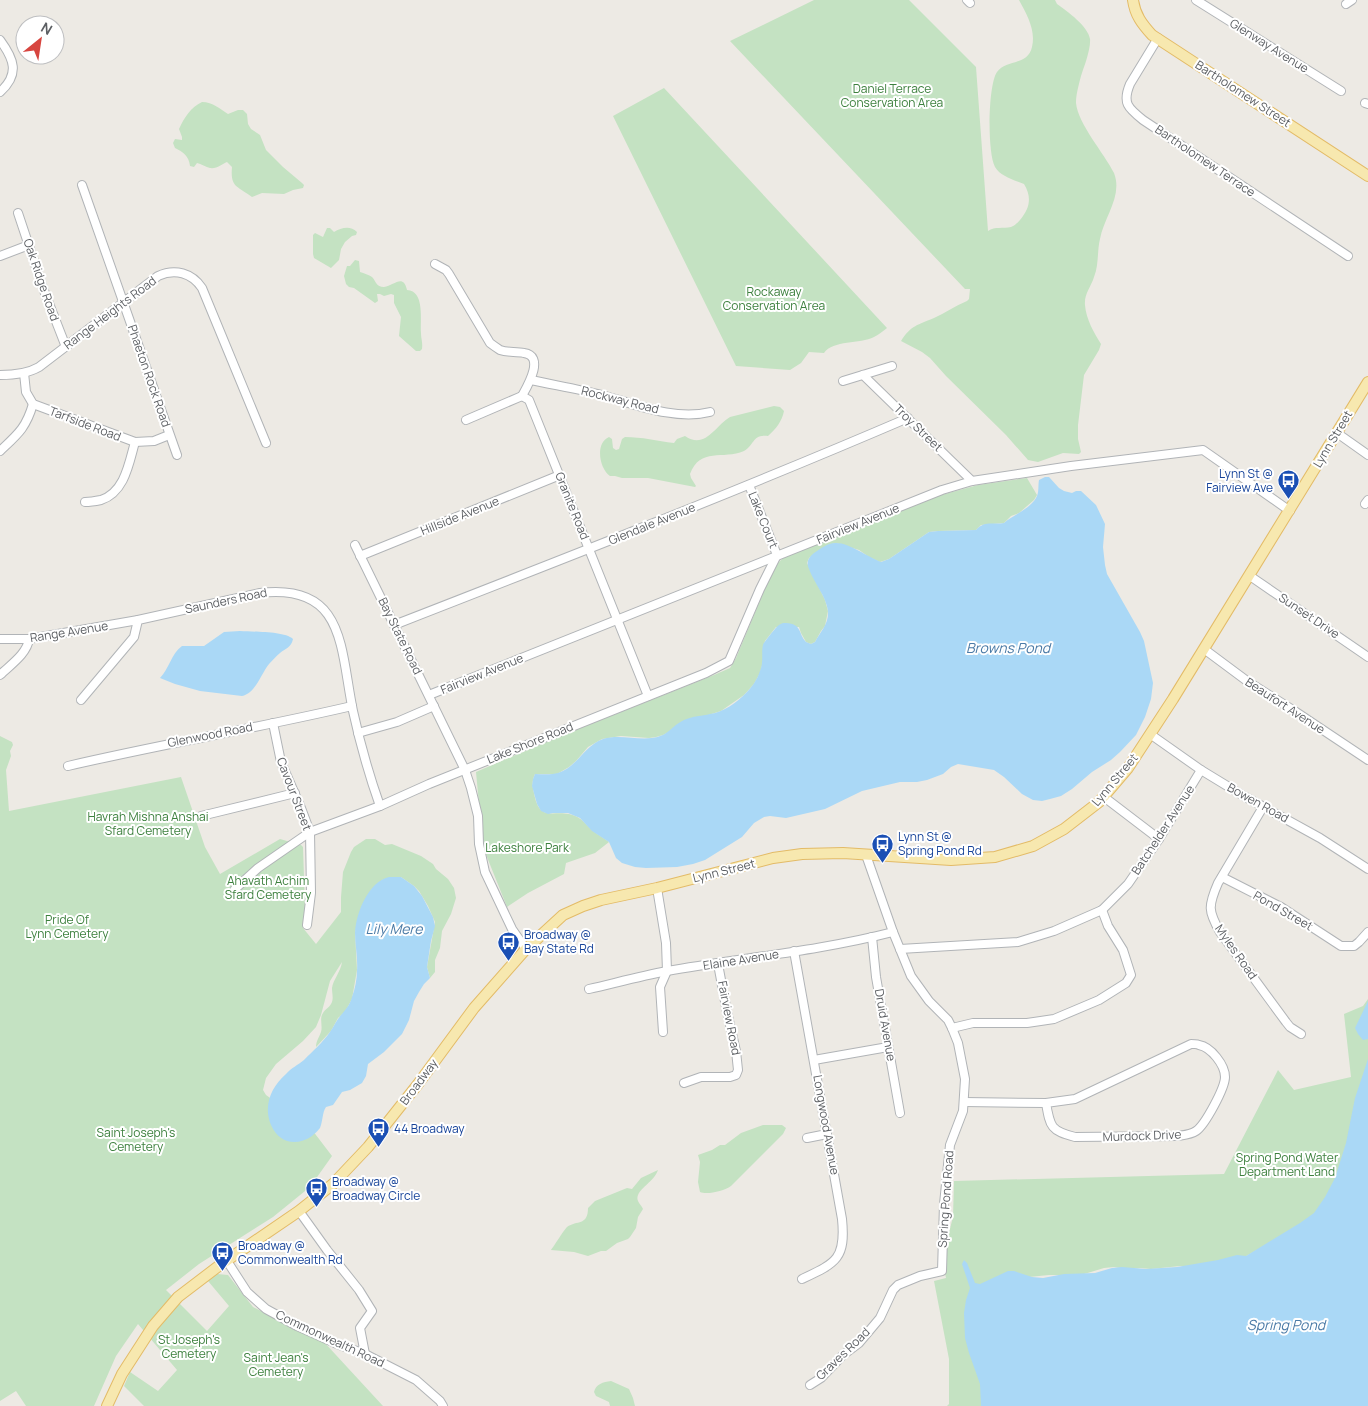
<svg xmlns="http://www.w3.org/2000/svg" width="1368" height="1406" font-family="Manrope,sans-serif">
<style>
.green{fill:#c4e2c2}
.water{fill:#aad8f6}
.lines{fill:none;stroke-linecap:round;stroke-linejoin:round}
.minor-casing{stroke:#b1b4b7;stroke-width:10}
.major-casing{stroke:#e3bb67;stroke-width:12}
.minor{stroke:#fff;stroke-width:8}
.major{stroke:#f7e8af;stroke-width:10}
.labels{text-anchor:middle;stroke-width:4;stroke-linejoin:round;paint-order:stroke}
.street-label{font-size:12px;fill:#5c5f63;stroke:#fff}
.park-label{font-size:12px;fill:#3d803e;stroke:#fff}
.transit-label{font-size:12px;fill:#164399;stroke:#fff;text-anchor:start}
.water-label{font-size:14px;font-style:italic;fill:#4a7aa6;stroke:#fff}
</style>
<rect width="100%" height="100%" fill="#edeae4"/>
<!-- green -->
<g class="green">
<path d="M814 0H909L976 67 988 231C995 226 1003 229 1011 227 1015 226 1017 223 1020 220 1030 208 1032 197 1024 184 1014 180 1000 176 995 167 987 152 988 85 997 72 1006 59 1028 66 1032 47 1036 30 1027 15 1019 0H1055L1057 4C1068 12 1088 26 1090 39 1091 49 1084 67 1081 76 1079 84 1076 94 1076 103 1078 124 1104 153 1114 173 1123 196 1104 217 1100 239 1097 251 1099 265 1094 277 1091 287 1084 294 1085 305 1086 319 1094 333 1101 344L1099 350 1084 375 1078 425V439L1081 452 1079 454 1063 453 1038 462 1028 460 1006 435 946 376 930 358 922 352 901 341C911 325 918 325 934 318 945 313 955 306 967 301L969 299 970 289H965L730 41Z"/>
<path d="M664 88 887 328C883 331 878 335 874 337 860 344 833 340 824 353L809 352 801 363 790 370 736 366 613 116Z"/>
<path d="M202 102C213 102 220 109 228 114L238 110H243L247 114 248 124 251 129 260 135 266 150 283 167 302 183 304 185 303 188 293 190 284 194 262 193 252 197C238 186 230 188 232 167L227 162C222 164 217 169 210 168 206 167 201 164 197 163L194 167 190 166C189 156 183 152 175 148L173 143 175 139 182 140V137L179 129C184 118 191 107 202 102Z"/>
<path d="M327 228H330L334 232C341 228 350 225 357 232L356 235 352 236 345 242 341 249 339 260 331 268 314 258 313 254V235L315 233 323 237Z"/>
<path d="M355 260 359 261 360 272C364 273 369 275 372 277 376 281 376 287 384 287 394 286 403 273 407 290 425 291 420 320 421 333 421 339 423 343 422 349L420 351H416L399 336 401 317 394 303V295L391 294 384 296 380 294H377L378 301 375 303 354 288 349 287 346 284 344 276 347 266H350Z"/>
<path d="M774 406 780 407 784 411C782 421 776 429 768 436 752 434 755 445 744 451 723 460 700 447 690 474L691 478 696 486 695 487 648 478H622L615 476H610C599 468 595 443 609 437L612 439 613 448 616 450 619 449 622 439 625 437C642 437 657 441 674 443L677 439 685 436C705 450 715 426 730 417Z"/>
<path d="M1027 478 1037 495 1034 500 1019 513 1011 516 1004 523 981 525 976 530 938 531 929 532 889 559 880 562 869 557 859 550 836 543 828 545 817 552 809 558 807 563 825 600 828 611 825 626 821 631 815 642 811 644 806 642 801 633 799 627H776L765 641 763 648V662L760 673 754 684 744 695 721 711 677 725 671 731 663 735 656 737 649 738 621 736 602 739 588 747 576 761 569 767 557 774H535C532 780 532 786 534 793 540 827 557 805 579 818 584 821 588 827 593 831 598 835 604 838 609 842L595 853 566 863 564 874 528 893 507 907 483 847 476 772 543 743 714 675 730 668 736 658 766 586 778 563 786 555 934 497 978 485Z"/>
<path d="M0 736 12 742 13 745 10 751 11 756 6 770 9 811 181 777 205 847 220 874 280 839 301 845 303 847 305 908 303 928 316 944 341 912V897L343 872 351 852 354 847 366 839H375L385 845 392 844 421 856 433 864 436 869 448 879 454 888 456 898 451 914 442 931 440 948 435 960V972L430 978 427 967 435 922 428 906 419 891 414 886 401 877 382 880 371 890 355 932 357 970 352 999 345 1012 338 1018 331 1031 316 1047C316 1041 319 1038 321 1032 323 1025 319 1019 323 1013 325 1009 329 1008 331 1004 334 999 332 994 332 988 333 980 341 971 342 962L330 981 321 1015 316 1027 303 1041 276 1064 266 1078 263 1090 266 1095 280 1105 303 1118 332 1156 310 1187 273 1217 199 1264 166 1290 207 1331 229 1306 208 1281 217 1274 228 1275 253 1307 324 1342 383 1406H144L124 1386 130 1372 158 1391 177 1370 138 1324 116 1356 94 1406H26L16 1391 0 1401Z"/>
<polygon points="1368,999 1368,1088 1344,1163 1322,1213 1241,1259 1196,1266 1180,1266 1151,1269 1140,1268 1126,1269 1114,1267 1104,1268 1081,1275 1049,1275 1029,1277 988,1406 947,1406 949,1404 949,1359 934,1281 946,1278 942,1259 953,1217 954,1181 1224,1174 1278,1070 1294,1090 1351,1077 1344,1014 1363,1006"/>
<path d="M763 1125H782L786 1128 783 1134 731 1186C724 1191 707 1195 700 1192L698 1182 700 1162 698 1155 712 1150 720 1145H725L741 1133Z"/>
<path d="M658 1170C654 1183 634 1190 638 1201 639 1204 642 1206 643 1209L638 1217 636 1228 630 1237 628 1239 617 1243 606 1251H601L588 1256 574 1252 551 1250C554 1246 564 1230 567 1227 577 1220 588 1226 588 1208L595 1201 627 1188 632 1189 641 1178Z"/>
<path d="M611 1381 629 1389 633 1398 635 1406H610L609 1402 596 1396 594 1392C596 1384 603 1382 611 1381Z"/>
</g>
<!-- water -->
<g class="water">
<path d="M1045 477H1049L1059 488 1064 491 1072 493 1076 491H1081L1096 505 1105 524 1103 547 1105 565 1107 574 1140 632 1144 641 1153 683 1151 699 1145 717 1136 735 1120 752 1111 760 1092 772 1072 789 1061 796 1050 799 1042 801 1033 800 1022 794 1004 777 994 770 958 764 951 767 943 774 927 780 917 782H900L862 791 825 809 786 818 770 816 764 817 754 823 742 837 705 860 693 864 677 867 646 868 635 867 622 863 616 858 609 842 592 831 580 818 568 813H553L548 814 541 811 537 804 532 786 533 779 535 774C542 774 551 775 558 773 577 767 584 746 603 739 619 734 635 740 652 738 669 736 671 726 684 720 693 716 702 716 710 714 724 712 736 703 746 693 752 687 757 680 760 671 764 662 761 652 763 645 764 642 776 627 779 625 783 623 782 623 786 623 802 624 798 633 806 642L811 644 815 642C820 632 829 624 828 611 826 596 814 583 809 569 806 562 808 558 814 553 820 549 828 543 835 543 848 542 868 557 881 562L889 559 929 532 938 531 976 530C985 520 992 525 1004 523 1013 515 1032 508 1037 496 1039 492 1038 485 1039 480Z"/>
<path d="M240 631C253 632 284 631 293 639 291 648 286 648 280 653 276 656 273 660 269 664 261 674 255 694 242 696L200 691 175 684 160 678C169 669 171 654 182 646H204L224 632Z"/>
<path d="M389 877H401L414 886 422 896 433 917 435 926 431 941 427 967 430 978 424 984 419 992 414 1001 409 1020 402 1034 384 1052 368 1064 366 1076 362 1083 350 1090 342 1092 333 1105 326 1107C322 1113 323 1121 320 1128 317 1132 315 1133 312 1136 296 1147 279 1143 271 1125 263 1106 271 1087 286 1074 291 1068 298 1065 304 1060 313 1051 323 1042 330 1032 333 1028 335 1023 338 1019 343 1012 350 1006 352 997 355 989 357 979 357 971 358 958 355 945 355 933 356 913 368 882 389 877Z"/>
<polygon points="1368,1001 1368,1039 1363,1040 1358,1034 1355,1028"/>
<polygon points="1368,1059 1368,1406 981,1406 980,1384 969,1353 965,1338 964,1313 966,1300 970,1288 962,1264 964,1260 967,1263 975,1283 980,1284 1008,1271 1014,1271 1032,1277 1043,1278 1064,1274 1095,1273 1112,1268 1122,1267 1146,1269 1177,1267 1218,1260 1237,1255 1246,1256 1300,1223 1314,1213 1325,1197 1335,1178 1346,1143 1355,1098"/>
</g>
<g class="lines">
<defs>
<g id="minor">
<polyline points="967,0 970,3"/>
<polyline points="1196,0 1341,91"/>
<polyline points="1346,4 1352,0"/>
<path d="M1158 38 1130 84C1122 103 1128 108 1143 120L1348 256"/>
<path d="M0 40C14 59 20 74 0 92"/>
<polyline points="1365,103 1368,104"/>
<polyline points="82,185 177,455"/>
<polyline points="18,213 43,288 66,347"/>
<polyline points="0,256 29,245"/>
<path d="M435 264 446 270 449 274 490 343C494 346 497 348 500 350 508 353 516 351 524 353 545 356 528 385 522 396L529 400 648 696"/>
<polyline points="24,373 26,392 33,404 135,442 154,441 169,435"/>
<path d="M0 375C14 375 27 374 39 367L158 276C175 268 192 273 202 288L266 443"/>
<polyline points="863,375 972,481"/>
<path d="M531 380C554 385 578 389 602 395 635 404 675 421 710 412"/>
<polyline points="843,381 892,366"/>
<polyline points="466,420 522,396"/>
<polyline points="1337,433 1368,455"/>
<path d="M0 451C18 434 26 428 33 404"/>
<path d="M85 502C91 502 96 501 101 500 125 492 129 463 135 442"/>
<polyline points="1365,504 1368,500"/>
<polyline points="355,545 465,770 471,788 478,816 479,844 485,872 512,929 526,949"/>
<polyline points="360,556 560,475"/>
<polyline points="1250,576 1368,657"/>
<path d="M394 625C566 558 738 491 908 418"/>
<polyline points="0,639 29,639 138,620"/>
<polyline points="1204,649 1247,681 1296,712 1368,760"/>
<path d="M0 675C10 665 27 654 29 639"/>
<polyline points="429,695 942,490 972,481 1071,466 1203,450 1290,511"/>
<path d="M81 700 134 637 138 620 260 593C346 583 340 649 353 711 360 743 369 775 380 806"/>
<polyline points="273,723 281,762 301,808 310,832 311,893 307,925"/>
<polyline points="358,733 397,722 434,706"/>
<polyline points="1150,734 1201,770 1242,795 1320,838 1368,869"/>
<path d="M68 766C162 744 258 728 352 706"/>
<polyline points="1104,797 1159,839"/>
<path d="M1263 807 1218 883C1208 906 1208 911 1220 932L1286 1022 1290 1027 1301 1034"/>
<polyline points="201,816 295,793"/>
<polyline points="1222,877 1281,907 1341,946 1354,946 1359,942 1368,932"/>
<polyline points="657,888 666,943 667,971 660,987 663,1032"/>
<polyline points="235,889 258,868 310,832 380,806 429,784 706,673 729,661 760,589 777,555 749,485"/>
<polyline points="872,937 876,977 900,1113"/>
<polyline points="900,949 1018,942 1054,931 1102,910 1128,884 1159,839 1201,770"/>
<path d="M794 951 842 1219C846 1259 836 1263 802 1279"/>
<path d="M589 989C615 983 641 976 667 971 742 958 819 951 893 932"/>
<polyline points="952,1028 973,1023 1027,1023 1054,1019 1099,1000 1126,983 1131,975 1123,950 1108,926 1102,910"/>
<polyline points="814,1060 888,1047"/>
<polyline points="684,1083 701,1077 730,1077 736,1075 738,1070 736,1051 727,1012 718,964"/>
<path d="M964 1102 1046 1103 1075 1099 1191 1044C1192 1044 1198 1044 1199 1045 1211 1047 1225 1065 1225 1077 1225 1088 1205 1125 1196 1131 1190 1135 1183 1135 1177 1136L1075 1137C1051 1131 1050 1127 1046 1103"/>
<polyline points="807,1138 827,1134"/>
<polyline points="299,1211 327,1250 359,1290 372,1311 360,1328 365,1354"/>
<polyline points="227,1261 247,1292 266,1309 297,1326 337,1344 365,1354 416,1380 440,1401 443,1406"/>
<polyline points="810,1385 821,1378 843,1355 859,1343 880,1318 893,1290 898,1285 920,1276 942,1271 944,1204 950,1145 963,1111 965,1079 958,1043 952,1028 948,1020 929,1001 911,976 893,932 866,855"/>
</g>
<g id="major">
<path d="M1133 0C1135 15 1142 24 1152 35L1368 176"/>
<polyline points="107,1406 122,1374 153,1326 178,1297 220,1265 299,1211 333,1184 368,1147 418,1084 474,1008 526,949 563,915 583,906 601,900 657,888 773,858 802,854 843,853 951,860 995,857 1033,846 1064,829 1099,802 1128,768 1173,699 1368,382"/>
</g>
</defs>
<!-- minor casing -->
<use href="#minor" class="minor-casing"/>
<!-- major casing -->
<use href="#major" class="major-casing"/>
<!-- minor -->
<use href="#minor" class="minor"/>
<!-- major -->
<use href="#major" class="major"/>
</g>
<!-- icons -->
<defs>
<symbol id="bus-pin" viewBox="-11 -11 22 30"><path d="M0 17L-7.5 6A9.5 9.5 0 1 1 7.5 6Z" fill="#1a4fb4" stroke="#fff"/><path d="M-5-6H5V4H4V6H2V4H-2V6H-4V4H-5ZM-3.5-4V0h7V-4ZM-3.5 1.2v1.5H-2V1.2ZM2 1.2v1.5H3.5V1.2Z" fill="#fff"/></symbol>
</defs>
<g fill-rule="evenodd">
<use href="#bus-pin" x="1276" y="468" width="25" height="34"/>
<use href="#bus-pin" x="870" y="832" width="25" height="34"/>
<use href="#bus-pin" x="496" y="930" width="25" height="34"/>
<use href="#bus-pin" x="366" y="1116" width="25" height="34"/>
<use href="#bus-pin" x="304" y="1176" width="25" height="34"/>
<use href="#bus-pin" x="210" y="1240" width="25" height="34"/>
</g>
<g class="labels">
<!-- street labels -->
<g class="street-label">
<text transform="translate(1269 46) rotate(32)" y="4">Glenway Avenue</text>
<text transform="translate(1243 94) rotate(33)" y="4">Bartholomew Street</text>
<text transform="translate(1205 161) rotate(34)" y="4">Bartholomew Terrace</text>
<text transform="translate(41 280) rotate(71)" y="4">Oak Ridge Road</text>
<text transform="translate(110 313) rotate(-37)" y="4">Range Heights Road</text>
<text transform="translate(149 376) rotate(71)" y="4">Phaeton Rock Road</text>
<text transform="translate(620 400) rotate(14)" y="4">Rockway Road</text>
<text transform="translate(85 424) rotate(21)" y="4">Tarfside Road</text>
<text transform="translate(918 428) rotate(44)" y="4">Troy Street</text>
<text transform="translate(1333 439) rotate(-59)" y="4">Lynn Street</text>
<text transform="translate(572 506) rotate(68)" y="4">Granite Road</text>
<text transform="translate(460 516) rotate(-22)" y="4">Hillside Avenue</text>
<text transform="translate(763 520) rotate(68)" y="4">Lake Court</text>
<text transform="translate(652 524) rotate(-22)" y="4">Glendale Avenue</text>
<text transform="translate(858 524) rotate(-22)" y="4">Fairview Avenue</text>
<text transform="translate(226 601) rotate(-12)" y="4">Saunders Road</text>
<text transform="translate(1309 616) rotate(34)" y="4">Sunset Drive</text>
<text transform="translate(69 632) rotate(-9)" y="4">Range Avenue</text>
<text transform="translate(400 636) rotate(64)" y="4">Bay State Road</text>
<text transform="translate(482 674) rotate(-22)" y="4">Fairview Avenue</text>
<text transform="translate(1285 706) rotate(33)" y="4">Beaufort Avenue</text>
<text transform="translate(210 735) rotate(-11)" y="4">Glenwood Road</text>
<text transform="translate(530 743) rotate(-22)" y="4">Lake Shore Road</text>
<text transform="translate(1115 780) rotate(-50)" y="4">Lynn Street</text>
<text transform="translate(294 794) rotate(69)" y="4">Cavour Street</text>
<text transform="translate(1258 803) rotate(29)" y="4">Bowen Road</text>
<text transform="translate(1163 830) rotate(-57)" y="4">Batchelder Avenue</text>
<text transform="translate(724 871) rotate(-14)" y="4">Lynn Street</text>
<text transform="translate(1283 911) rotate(30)" y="4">Pond Street</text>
<text transform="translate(1236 952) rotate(55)" y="4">Myles Road</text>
<text transform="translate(741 960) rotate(-9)" y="4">Elaine Avenue</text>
<text transform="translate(729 1018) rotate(79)" y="4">Fairview Road</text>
<text transform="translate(885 1025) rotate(80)" y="4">Druid Avenue</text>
<text transform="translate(419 1082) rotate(-53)" y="4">Broadway</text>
<text transform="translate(826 1125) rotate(80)" y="4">Longwood Avenue</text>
<text transform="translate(1142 1136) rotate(-2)" y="4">Murdock Drive</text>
<text transform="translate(946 1199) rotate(-86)" y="4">Spring Pond Road</text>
<text transform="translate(330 1339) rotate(25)" y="4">Commonwealth Road</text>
<text transform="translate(843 1354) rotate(-44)" y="4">Graves Road</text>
</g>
<!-- park labels -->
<g class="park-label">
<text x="892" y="93">Daniel Terrace<tspan x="892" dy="14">Conservation Area</tspan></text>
<text x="774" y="296">Rockaway<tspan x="774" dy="14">Conservation Area</tspan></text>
<text x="148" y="821">Havrah Mishna Anshai<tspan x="148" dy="14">Sfard Cemetery</tspan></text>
<text x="527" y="852">Lakeshore Park</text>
<text x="268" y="885">Ahavath Achim<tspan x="268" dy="14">Sfard Cemetery</tspan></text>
<text x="67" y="924">Pride Of<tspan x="67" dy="14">Lynn Cemetery</tspan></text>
<text x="136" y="1137">Saint Joseph's<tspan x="136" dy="14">Cemetery</tspan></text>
<text x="1287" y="1162">Spring Pond Water<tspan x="1287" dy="14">Department Land</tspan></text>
<text x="189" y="1344">St Joseph's<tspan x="189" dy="14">Cemetery</tspan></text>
<text x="276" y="1362">Saint Jean's<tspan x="276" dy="14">Cemetery</tspan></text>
</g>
<!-- transit labels -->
<g class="transit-label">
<text x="1273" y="478" text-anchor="end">Lynn St @<tspan x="1273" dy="14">Fairview Ave</tspan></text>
<text x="898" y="841">Lynn St @<tspan x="898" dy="14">Spring Pond Rd</tspan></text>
<text x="524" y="939">Broadway @<tspan x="524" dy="14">Bay State Rd</tspan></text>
<text x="394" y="1133">44 Broadway</text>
<text x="332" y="1186">Broadway @<tspan x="332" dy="14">Broadway Circle</tspan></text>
<text x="238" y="1250">Broadway @<tspan x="238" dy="14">Commonwealth Rd</tspan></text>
</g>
<!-- water labels -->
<g class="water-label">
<text x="1008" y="653">Browns Pond</text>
<text x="394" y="934">Lily Mere</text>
<text x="1286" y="1330">Spring Pond</text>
</g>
</g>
<!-- north arrow -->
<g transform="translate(40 40) rotate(30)"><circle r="24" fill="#ffffff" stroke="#bebfc1"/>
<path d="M0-4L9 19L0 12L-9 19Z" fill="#d7453f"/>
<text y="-8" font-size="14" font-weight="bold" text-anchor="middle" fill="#5c5f63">N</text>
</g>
</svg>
